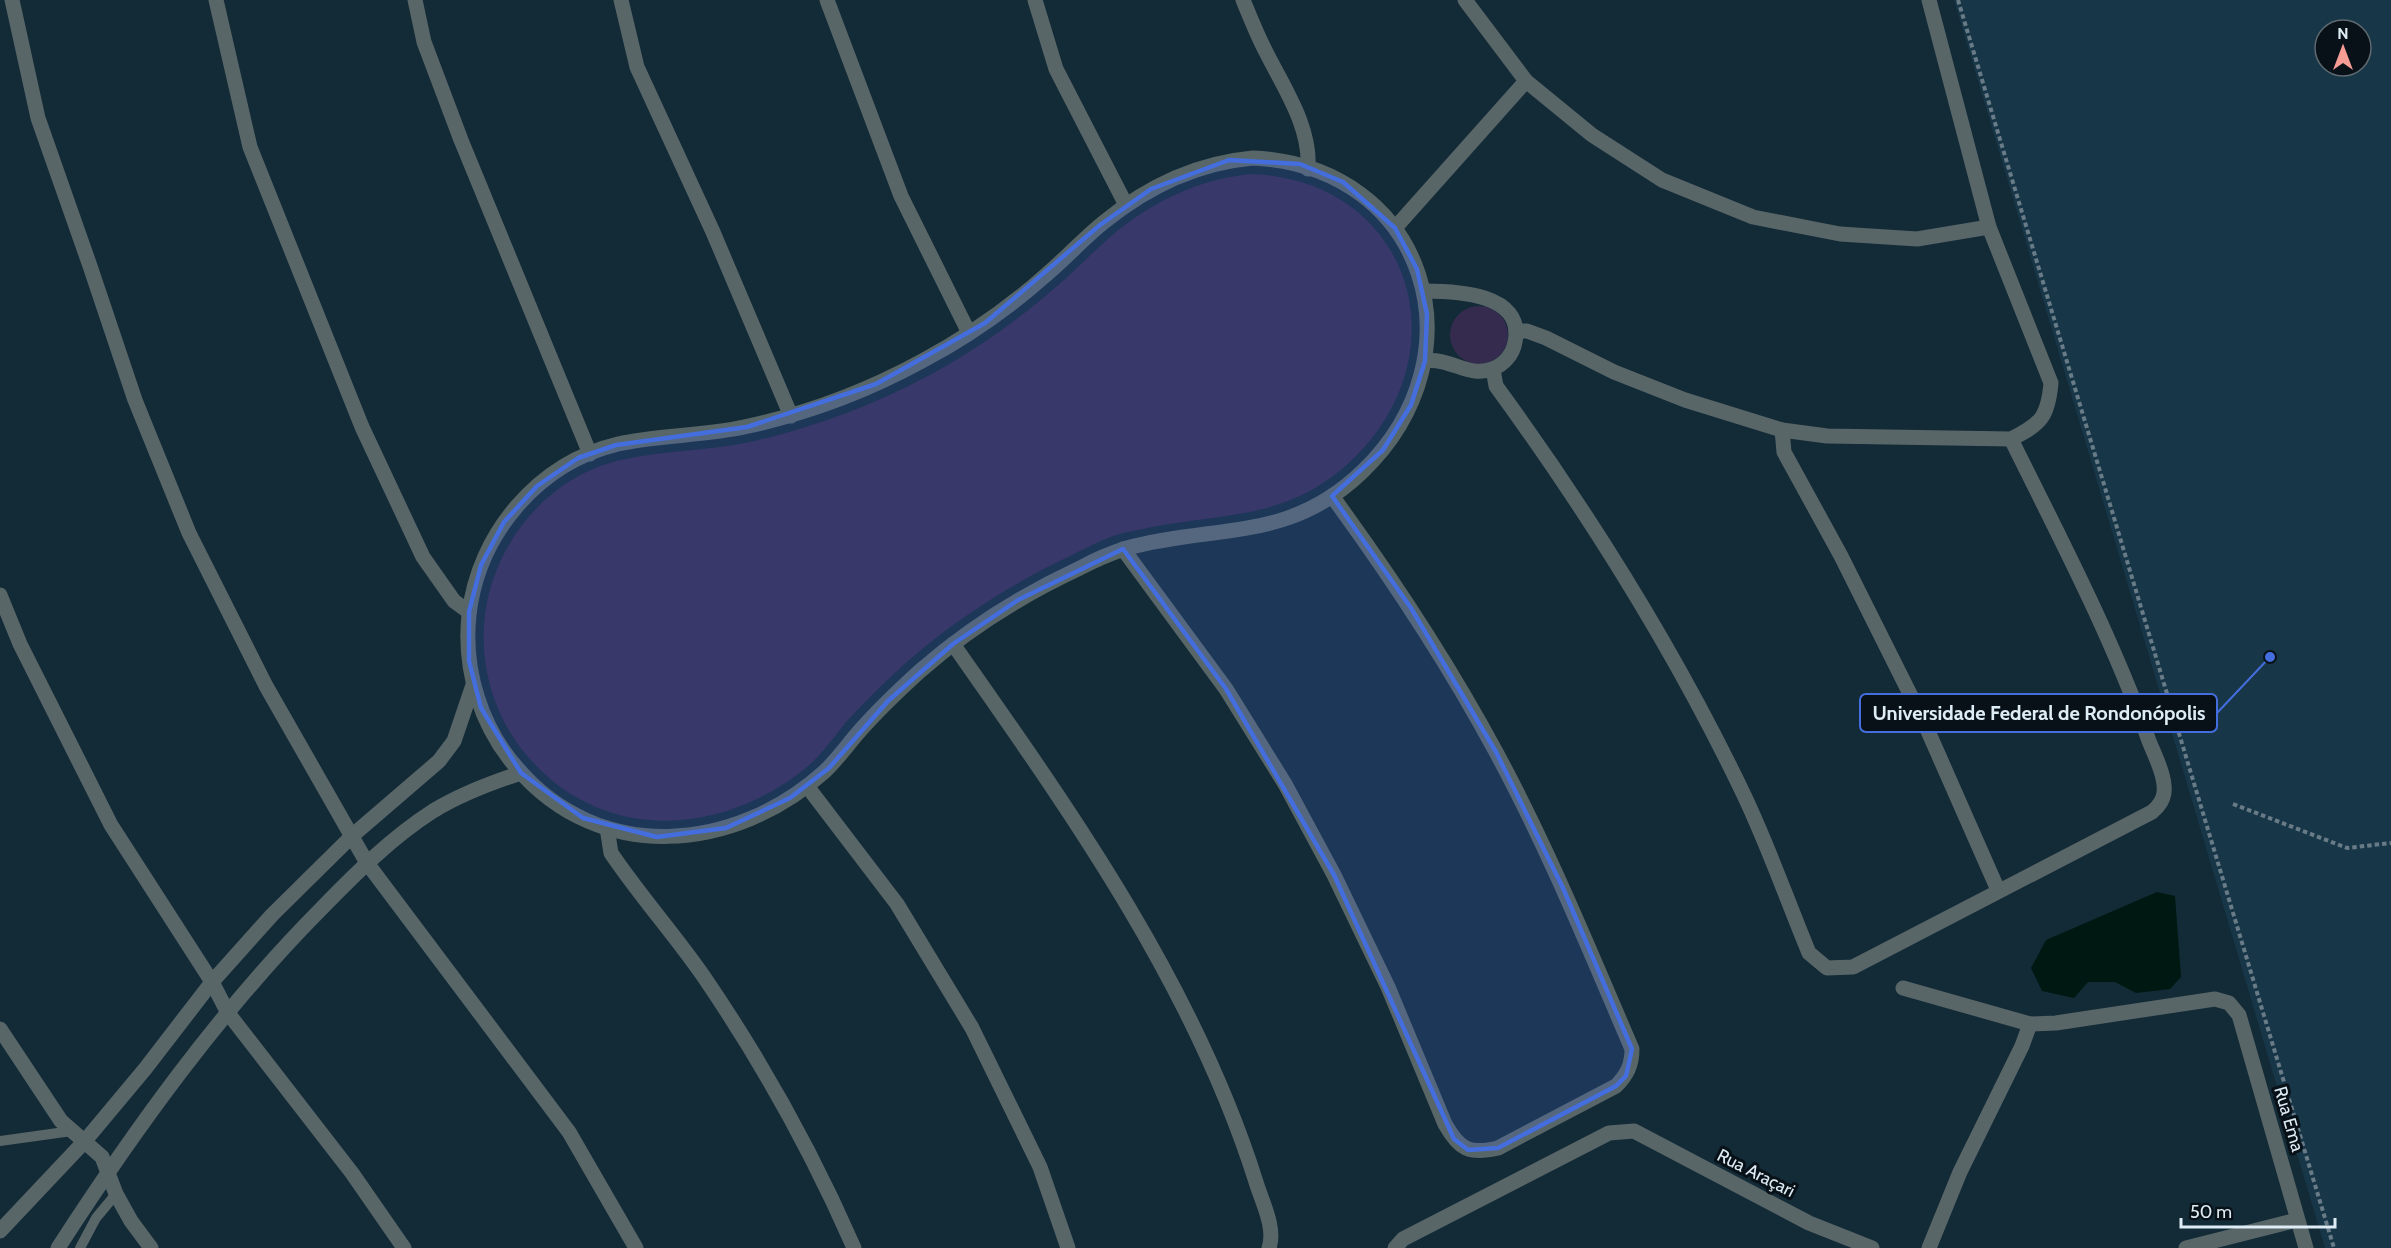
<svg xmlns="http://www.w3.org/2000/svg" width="2391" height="1248" font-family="Cabin,sans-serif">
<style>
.built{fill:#173647;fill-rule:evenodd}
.green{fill:#352b4e}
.water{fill:#001812}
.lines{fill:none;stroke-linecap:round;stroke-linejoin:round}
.path{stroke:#687b87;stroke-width:4;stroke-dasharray:4.5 3;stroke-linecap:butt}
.lane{stroke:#586668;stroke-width:10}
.street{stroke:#586668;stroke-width:15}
.marked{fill:#446ede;fill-opacity:0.2;stroke:#446ede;stroke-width:4.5;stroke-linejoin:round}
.labels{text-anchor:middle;stroke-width:6;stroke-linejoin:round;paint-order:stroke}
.street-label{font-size:18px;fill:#deecf5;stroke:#081117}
.leader{fill:none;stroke:#446ede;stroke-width:2}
.callout-dot{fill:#446ede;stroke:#081117;stroke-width:2}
.callout{fill:#081117;stroke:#446ede;stroke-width:2}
.callout-label{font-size:20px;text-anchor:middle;font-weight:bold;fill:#deecf5}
</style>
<rect width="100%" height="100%" fill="#132a37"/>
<!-- built -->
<path class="built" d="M1954 0H2391V1248H2325ZM2325 30H2361V66H2325Z"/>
<!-- green -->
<g class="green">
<path d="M1253 174C1410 181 1463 350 1355 457 1292 519 1232 512 1152 527 1140 530 1128 531 1116 535 1101 540 1086 548 1072 555 1013 583 957 618 908 661 887 680 866 700 847 721 834 737 822 754 807 767 721 838 598 844 524 752 493 714 479 664 485 615 494 542 549 476 621 460 665 450 711 451 755 441 814 427 872 406 926 377 973 352 1017 321 1056 287 1075 271 1092 253 1110 237 1151 202 1200 178 1253 174Z"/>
<circle cx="1479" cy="335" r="29"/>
</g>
<!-- water -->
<polygon class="water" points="2157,892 2175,896 2181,977 2170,989 2136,993 2115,982 2088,982 2074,998 2042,991 2031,968 2046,940"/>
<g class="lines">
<!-- path -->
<g class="path">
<polyline points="1958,0 2334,1248"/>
<polyline points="2233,804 2347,848 2391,843"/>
</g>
<!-- lane -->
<g class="lane">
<polyline points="0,1141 72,1131"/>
<polyline points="80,1248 96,1218 116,1194"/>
</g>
<!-- street -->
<g class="street">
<polyline points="12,0 38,118 90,266 135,400 189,533 266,686 367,863 569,1132 636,1248"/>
<polyline points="216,0 250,147 362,427 423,557 454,601 469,612"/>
<polyline points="415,0 424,42 461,140 590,454"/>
<polyline points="621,0 637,67 713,232 791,416"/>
<polyline points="827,0 901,196 969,333"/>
<polyline points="1035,0 1056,69 1126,205"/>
<path d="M1243 0C1250 17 1257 35 1266 52 1284 88 1311 127 1308 169"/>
<polyline points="1465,0 1526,81 1592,135 1662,180 1753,217 1840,234 1917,239 1989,227"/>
<path d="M1253 158C1426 166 1484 354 1363 471 1289 543 1216 524 1127 548 1111 553 1095 560 1080 568 1022 595 968 629 920 671 898 691 876 712 857 734 846 747 836 761 824 772 735 852 600 865 517 768 481 727 463 670 469 615 478 534 538 463 618 444 659 435 703 436 744 427 806 414 867 391 922 361 967 337 1009 308 1047 274 1067 257 1084 238 1104 222 1147 187 1197 163 1253 158Z"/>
<polyline points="1395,228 1526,81"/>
<path d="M1424 291C1455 291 1525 293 1515 342 1513 354 1504 365 1492 369 1469 378 1449 357 1425 361"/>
<path d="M1516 331H1527L1546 338 1614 372 1685 400 1782 430 1827 436 2011 439C2041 424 2048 417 2051 383L1989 227 1929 0"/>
<path d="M1493 369 1496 386C1590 515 1674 649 1743 793 1768 845 1787 900 1809 953L1827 968 1853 967 2152 812C2158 807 2163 801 2164 793 2166 777 2155 756 2149 741 2112 637 2060 538 2011 439"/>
<polyline points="1782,430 1784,452 1841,556 1924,722 1998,890"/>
<path d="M1123 549 1226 689 1285 784 1334 875 1388 987 1445 1124C1459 1149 1469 1155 1498 1148L1616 1086C1627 1075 1632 1065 1632 1049 1589 949 1548 848 1496 752 1448 663 1392 578 1332 496"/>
<polyline points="0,595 20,644 111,825 212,982 228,1013 352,1173 404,1248"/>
<path d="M953 644C1071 812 1194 985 1256 1182 1262 1202 1276 1228 1269 1248"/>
<polyline points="807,786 897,904 972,1028 1040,1167 1068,1248"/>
<path d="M607 828 611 853C640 896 675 935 704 977 762 1062 813 1154 854 1248"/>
<polyline points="1903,988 2030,1024 2056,1023 2215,999 2229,1003 2239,1015 2306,1248"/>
<polyline points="0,1029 61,1121 102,1157 116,1194 131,1221 151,1248"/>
<polyline points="0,1231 84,1142 145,1069 212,982 272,915 353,835 439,761 454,741 473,685"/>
<path d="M58 1248C135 1129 220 1011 320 910 355 874 391 838 433 811 461 794 490 783 521 773"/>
<polyline points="1395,1248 1403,1239 1609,1133 1634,1131 1809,1223 1872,1248"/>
<polyline points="1929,1248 1960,1172 2022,1046 2030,1024"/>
<polyline points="2186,1248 2297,1220"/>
</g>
</g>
<!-- marked area -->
<path class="marked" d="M1229 160 1300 164 1343 182 1395 228 1417 269 1427 314 1425 361 1411 405 1383 450 1332 496 1411 608 1496 752 1563 888 1632 1049 1626 1076 1616 1086 1498 1148 1468 1150 1454 1139 1334 875 1226 689 1123 549 1018 600 953 644 888 701 829 768 790 798 726 828 657 837 583 818 521 773 481 708 469 661V612L481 565 504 522 537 486 578 458 616 445 747 427 876 384 985 323 1100 225 1151 189Z"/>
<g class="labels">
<!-- street labels -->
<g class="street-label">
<text transform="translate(2289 1119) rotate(74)" y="6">Rua Ema</text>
<text transform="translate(1756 1173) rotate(27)" y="6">Rua Araçari</text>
</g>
</g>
<!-- callouts -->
<path class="leader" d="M2270 657L2217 713"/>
<circle class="callout-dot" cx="2270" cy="657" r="6"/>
<rect class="callout" x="1860" y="694" width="357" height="38" rx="6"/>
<g class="callout-label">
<text x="2039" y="720">Universidade Federal de Rondonópolis</text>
</g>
<!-- north arrow -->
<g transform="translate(2343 48)"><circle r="28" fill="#081117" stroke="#5e6970" stroke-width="1.5"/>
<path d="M0-4.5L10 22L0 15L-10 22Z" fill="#f59c94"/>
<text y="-9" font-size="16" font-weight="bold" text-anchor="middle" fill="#deecf5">N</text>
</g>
<!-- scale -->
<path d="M2181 1218v9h154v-9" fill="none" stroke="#deecf5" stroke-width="3"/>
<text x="2190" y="1218" font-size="18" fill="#deecf5" stroke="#081117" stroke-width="4.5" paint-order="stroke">50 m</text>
</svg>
